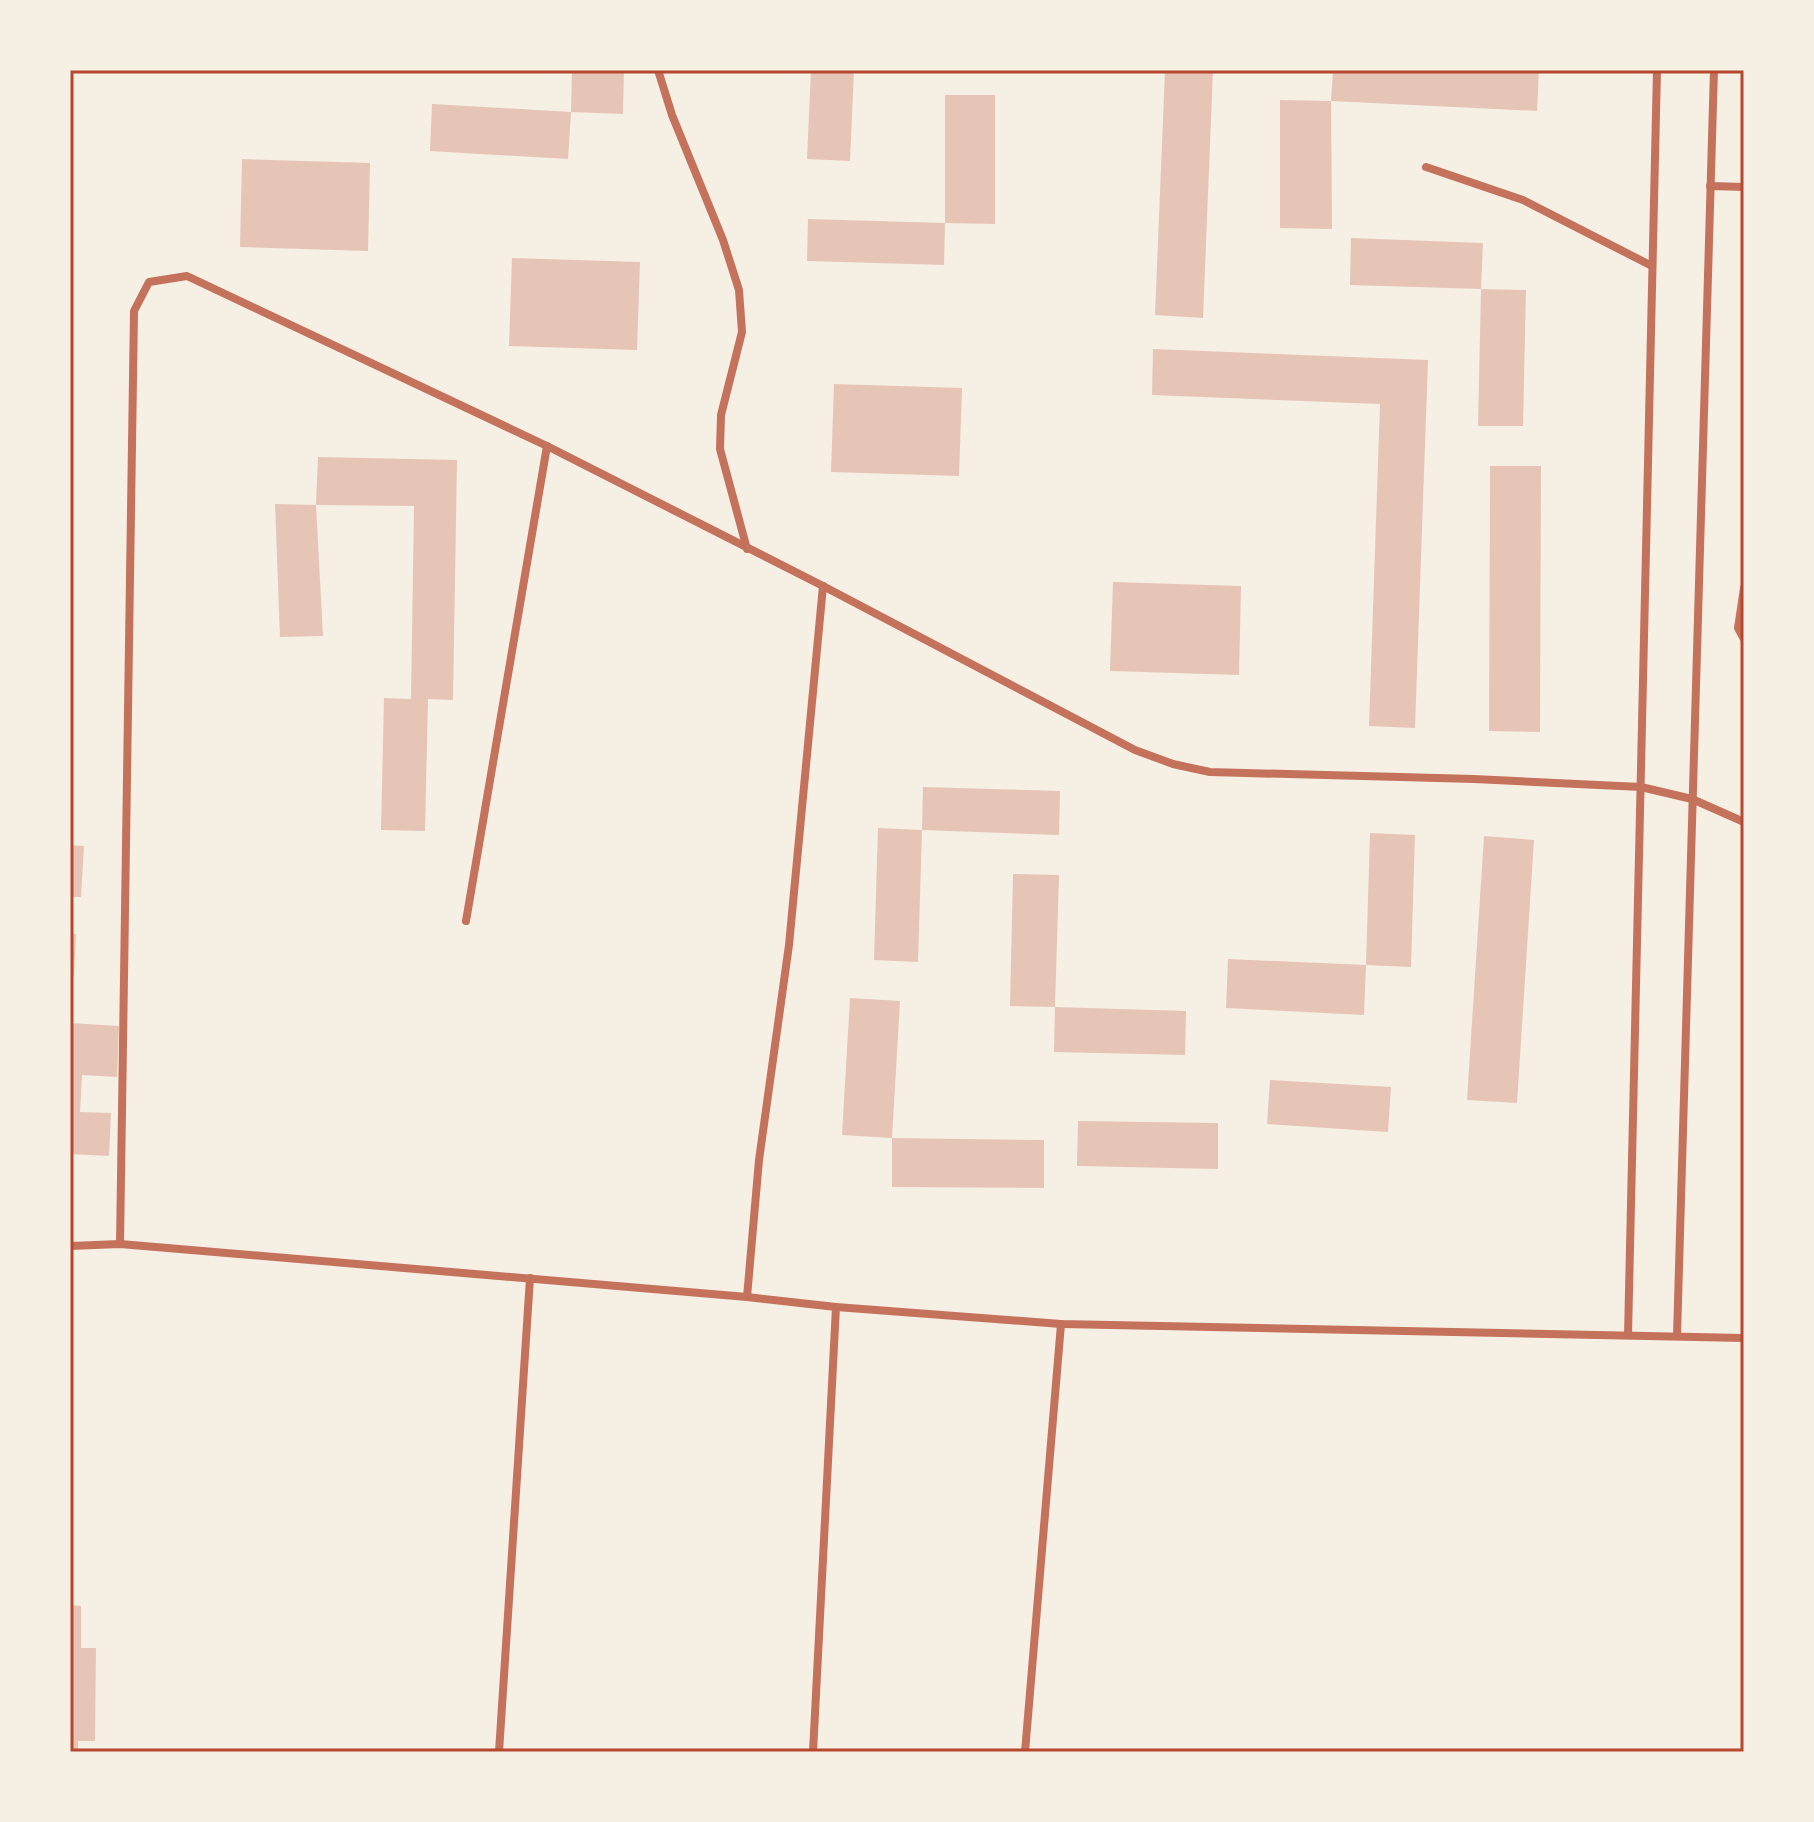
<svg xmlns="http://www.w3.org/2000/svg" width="1814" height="1822" font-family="Signika,sans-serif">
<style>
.building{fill:#e6c5b7}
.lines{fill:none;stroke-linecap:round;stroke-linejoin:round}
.minor{stroke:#c5725c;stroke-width:8}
.neatline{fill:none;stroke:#b5482f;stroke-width:3}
</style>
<rect width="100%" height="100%" fill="#f6efe4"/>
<!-- building -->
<g class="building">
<polygon points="572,70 624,70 623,114 571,112 568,159 430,151 432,104 571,112"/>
<polygon points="811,70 854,70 850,161 807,159"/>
<polygon points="1165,70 1213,70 1203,318 1155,315"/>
<polygon points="1333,70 1539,70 1537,111 1331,101"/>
<polygon points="945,95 995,95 995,224 945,223"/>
<polygon points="1280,100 1331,101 1332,229 1280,228"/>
<polygon points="242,159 370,163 368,251 240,247"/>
<polygon points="808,219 945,223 944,265 807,261"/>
<polygon points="1351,238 1483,243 1481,289 1526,290 1523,426 1478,426 1481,289 1350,285"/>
<polygon points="512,258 640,262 637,350 509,346"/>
<polygon points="1153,349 1428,360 1415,728 1369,726 1380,404 1152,395"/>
<polygon points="834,384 962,388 959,476 831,472"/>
<polygon points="318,457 457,460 453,700 428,699 425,831 381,830 384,698 411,699 414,506 316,505 323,636 280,637 275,504 316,505"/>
<polygon points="1490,466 1541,466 1540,732 1489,731"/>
<polygon points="1113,582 1241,586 1239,675 1110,671"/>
<polygon points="923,787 1060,791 1059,835 922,830"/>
<polygon points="878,828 922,830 918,962 874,960"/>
<polygon points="1370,833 1415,835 1411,967 1366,965"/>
<polygon points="1484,836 1534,840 1517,1103 1467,1100"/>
<polygon points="70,845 84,846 81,897 70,897"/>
<polygon points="1013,874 1059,875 1055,1007 1010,1006"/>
<polygon points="70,933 76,934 74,976 70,976"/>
<polygon points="1228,959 1366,965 1364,1015 1226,1008"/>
<polygon points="850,998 900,1001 892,1138 842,1135"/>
<polygon points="1055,1007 1186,1011 1185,1055 1054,1052"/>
<polygon points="70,1023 119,1026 117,1077 82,1075 80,1112 111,1113 109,1156 70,1154"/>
<polygon points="1270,1080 1391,1087 1388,1132 1267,1124"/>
<polygon points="1078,1121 1218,1123 1218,1169 1077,1166"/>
<polygon points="892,1138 1044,1140 1044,1188 892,1187"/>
<polygon points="70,1605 81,1606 81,1648 96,1648 95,1741 78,1741 78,1752 70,1752"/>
</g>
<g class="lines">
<!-- minor -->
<g class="minor">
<polyline points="658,70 672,115 723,240 739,290 742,332 721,415 720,449 747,549"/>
<polyline points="1426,167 1523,200 1652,266"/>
<polyline points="1710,186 1744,187"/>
<polyline points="1744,588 1738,628 1744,639"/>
<polyline points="466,921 547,446"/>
<polyline points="120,1244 134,311 149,282 187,276 547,446 823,586 1135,750 1173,764 1210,772 1474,779 1641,787 1692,799 1744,822"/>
<polyline points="70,1246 120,1244 747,1297 836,1307 1061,1324 1744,1338"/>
<polyline points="747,1297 759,1160 789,945 823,586"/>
<polyline points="1628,1335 1657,70"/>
<polyline points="1677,1336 1714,70"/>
<polyline points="499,1752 530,1278"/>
<polyline points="813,1752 836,1307"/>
<polyline points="1025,1752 1061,1324"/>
</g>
</g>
<!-- border -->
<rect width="1814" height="1822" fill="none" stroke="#f6efe4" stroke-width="144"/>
<rect x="72" y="72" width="1670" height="1678" class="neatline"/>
</svg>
